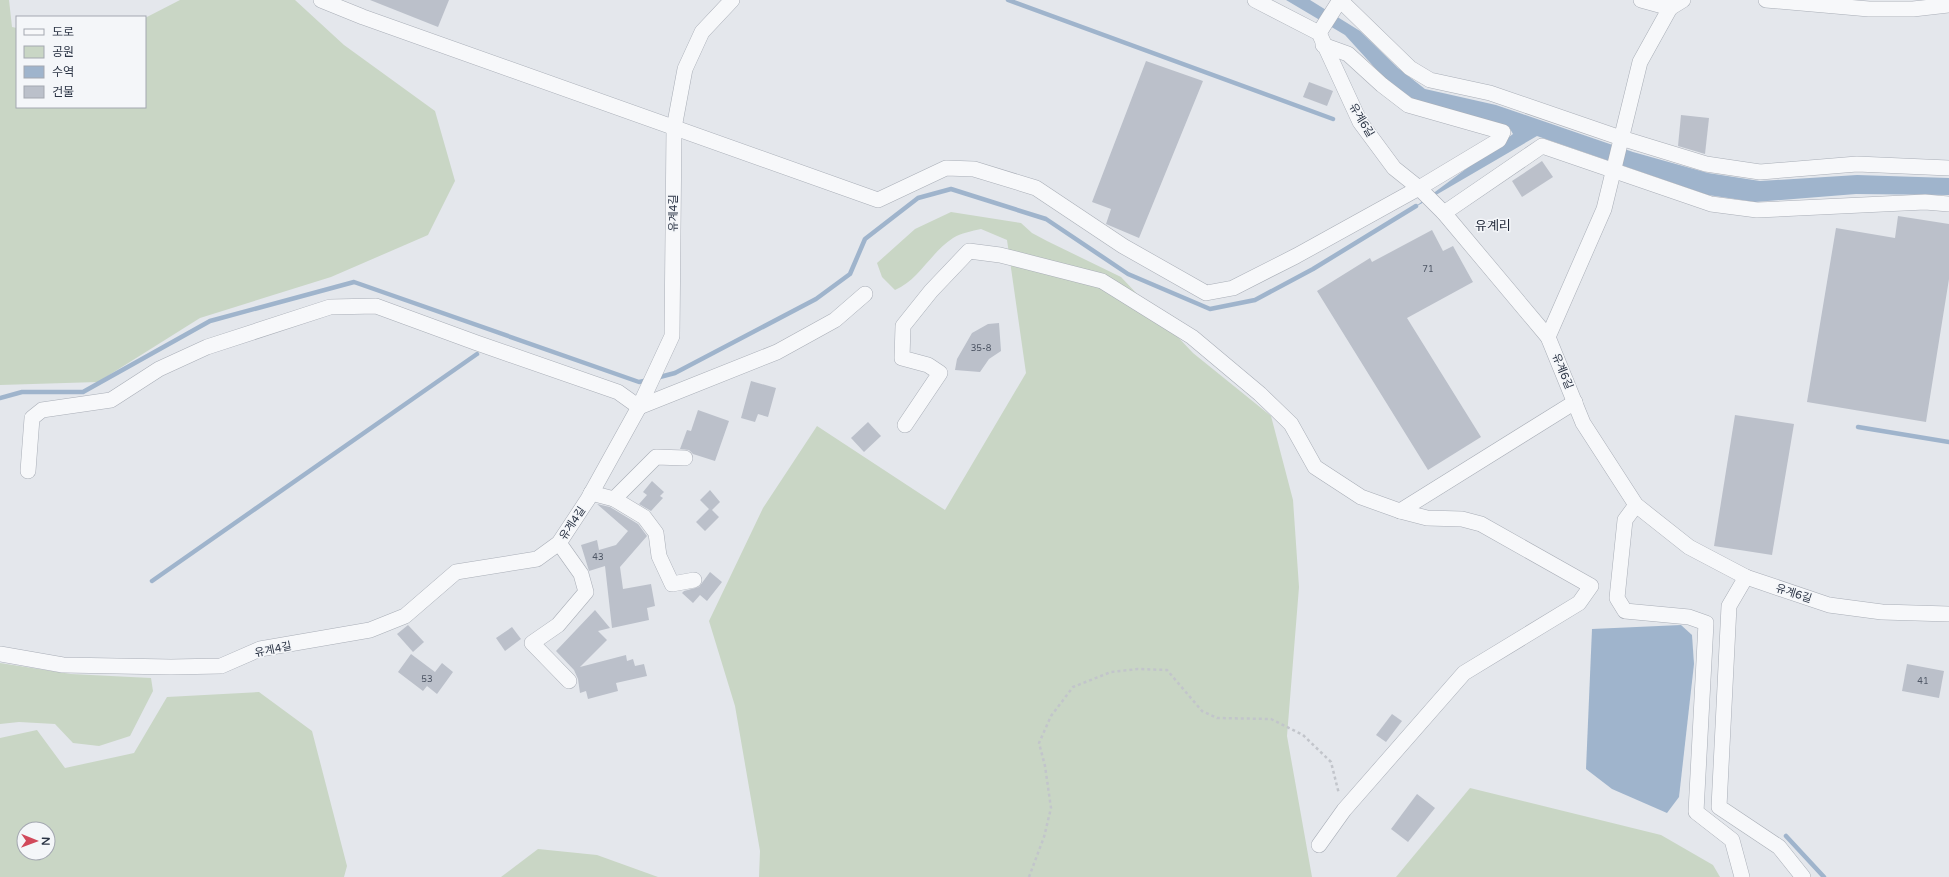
<svg xmlns="http://www.w3.org/2000/svg" width="1949" height="877" font-family="'Varela Round','Noto Sans KR',sans-serif">
<style>
.green{fill:#c9d6c5;fill-rule:evenodd}
.water{fill:#9fb4cc}
.lines{fill:none;stroke-linecap:round;stroke-linejoin:round}
.stream{stroke:#9fb4cc;stroke-width:4.5}
.building{fill:#bbc0ca}
.minor-casing{stroke:#a9aeb7;stroke-width:16}
.path{stroke:#c2c5cb;stroke-width:2.5;stroke-dasharray:3 3;stroke-linecap:butt}
.minor{stroke:#f7f8fa;stroke-width:15}
.labels{text-anchor:middle;stroke-width:3;stroke-linejoin:round;paint-order:stroke}
.number-label{font-size:9px;fill:#4f5766}
.street-label{font-size:11px;fill:#2b3445;stroke:#f4f6f9}
.quarter-label{font-size:13px;fill:#1d2536;stroke:#f4f6f9}
</style>
<rect width="100%" height="100%" fill="#e4e7ec"/>
<!-- green -->
<g class="green">
<polygon points="0,0 9,0 12,27 17,28 17,107 145,107 145,18 180,0 295,0 344,45 435,111 455,181 428,235 331,277 200,318 98,382 0,385"/>
<path d="M951 212 1021 223 1032 233 1047 241 1121 277 1193 353 1271 416 1293 500 1299 587 1287 736 1312 877H759L760 851 735 706 709 621 763 508 817 426 945 510 1026 373 1007 240 981 229C972 231 961 233 953 238 931 252 919 280 895 290L882 277 877 263 915 229Z"/>
<polygon points="0,663 71,674 151,678 153,691 130,736 99,746 73,743 55,724 19,722 0,724"/>
<path d="M259 692 312 731 347 866 344 877H0V738L37 730 65 768 134 753 167 697ZM24 829H48V853H24Z"/>
<polygon points="1470,788 1661,835 1713,865 1720,877 1396,877"/>
<polygon points="538,849 597,855 658,877 501,877"/>
</g>
<!-- water -->
<g class="water">
<polygon points="1286,0 1310,0 1360,31 1398,68 1425,89 1496,105 1633,152 1708,173 1760,181 1857,175 1949,178 1949,195 1856,194 1755,202 1708,195 1537,136 1412,209 1513,134 1509,127 1416,101 1386,80 1345,35"/>
<polygon points="1681,625 1692,635 1694,664 1679,797 1667,813 1612,789 1586,769 1592,629"/>
</g>
<g class="lines">
<!-- stream -->
<g class="stream">
<polyline points="1008,0 1333,119"/>
<polyline points="656,378 675,373 816,299 850,274 865,239 918,198 951,189 1046,219 1128,274 1210,309 1255,300 1313,269 1416,206"/>
<polyline points="0,398 22,392 83,392 210,321 354,282 639,382 649,380"/>
<polyline points="1858,427 1949,442"/>
<polyline points="152,581 477,354"/>
<polyline points="1786,836 1824,877"/>
</g>
</g>
<!-- building -->
<g class="building">
<polygon points="370,0 449,0 438,27"/>
<polygon points="1146,61 1203,81 1139,238 1106,224 1111,209 1092,202"/>
<polygon points="1309,82 1333,91 1327,106 1303,97"/>
<polygon points="1681,115 1709,118 1705,154 1678,146"/>
<polygon points="1542,161 1553,177 1522,197 1512,181"/>
<polygon points="1898,216 1949,224 1949,279 1926,422 1807,402 1836,228 1895,238"/>
<polygon points="1432,230 1443,251 1453,246 1473,282 1407,318 1481,437 1428,470 1317,291 1370,258 1372,262"/>
<polygon points="999,323 1001,351 989,359 980,372 955,370 957,359 972,333 988,324"/>
<polygon points="751,381 776,388 768,417 758,414 755,422 741,418"/>
<polygon points="698,410 729,421 715,461 693,454 689,450 680,449 687,430 691,431"/>
<polygon points="1735,415 1794,424 1772,555 1714,546"/>
<polygon points="868,422 881,436 864,452 851,438"/>
<polygon points="652,481 664,492 660,496 663,498 651,511 639,504 647,495 643,492"/>
<polygon points="710,490 720,502 712,510 719,517 705,531 696,522 709,509 700,500"/>
<polygon points="597,504 610,507 638,524 647,536 620,567 623,589 651,584 655,606 647,608 649,620 612,628 605,566 589,571 581,545 597,540 599,550 616,545 628,531"/>
<polygon points="710,572 722,582 707,601 700,595 693,603 682,593 684,591 699,587"/>
<polygon points="595,610 610,628 598,631 607,640 580,667 626,655 627,661 633,659 635,666 644,664 647,676 616,683 618,691 588,699 586,691 580,693 578,679 574,670 556,651"/>
<polygon points="408,625 424,642 413,652 397,634"/>
<polygon points="512,627 521,639 505,651 496,638"/>
<polygon points="411,654 435,672 442,663 453,672 437,694 427,686 423,691 398,672"/>
<polygon points="1907,664 1944,671 1939,698 1902,691"/>
<polygon points="1392,714 1402,721 1386,742 1376,735"/>
<polygon points="1417,794 1435,808 1408,842 1391,829"/>
</g>
<g class="lines">
<defs>
<g id="minor">
<polyline points="321,0 363,17 878,200 946,168 974,169 1036,188 1123,246 1206,293 1233,288 1296,256 1419,188 1499,140 1503,132 1408,105 1382,85 1348,54 1323,45"/>
<polyline points="1255,0 1319,33 1360,122 1394,168 1419,188 1444,213 1548,337 1583,423 1636,505 1689,547 1746,577 1829,605 1882,612 1949,614"/>
<polyline points="1340,0 1410,68 1430,80 1490,93 1621,138 1706,164 1760,172 1857,164 1949,168"/>
<polyline points="1641,0 1670,8 1683,0"/>
<polyline points="1766,0 1869,9 1913,9 1949,5"/>
<polyline points="1319,33 1340,0"/>
<polyline points="1444,213 1542,146 1711,204 1757,210 1925,202 1949,204"/>
<polyline points="1548,337 1604,209 1640,62 1670,8"/>
<polyline points="639,407 777,352 835,320 865,294"/>
<polyline points="905,425 940,373 928,365 902,358 903,326 931,291 969,251 1000,255 1102,281 1192,337 1260,394 1291,424 1315,467 1361,497 1400,511 1427,518 1462,519 1481,524 1591,586 1579,603 1464,673 1344,810 1319,845"/>
<polyline points="28,471 32,418 42,410 111,400 159,369 207,347 330,307 376,306 477,343 618,392 639,407"/>
<polyline points="591,493 614,499 644,517 656,533 659,556 672,584 694,580"/>
<polyline points="614,499 656,457 685,458"/>
<polyline points="1636,505 1625,520 1617,598 1625,611 1689,617 1706,623 1696,812 1732,840 1742,877"/>
<polyline points="1400,511 1575,402"/>
<polyline points="559,543 581,574 586,592 558,625 532,643 569,681"/>
<polyline points="1746,577 1729,606 1719,807 1779,847 1803,877"/>
<polyline points="0,654 63,665 171,667 221,666 260,649 370,630 405,616 456,572 537,559 559,543 588,499 639,407 672,336 674,128 685,69 702,32 732,0"/>
</g>
</defs>
<!-- minor casing -->
<use href="#minor" class="minor-casing"/>
<!-- path -->
<polyline class="path" points="1029,877 1044,837 1051,808 1045,766 1039,743 1051,716 1073,687 1111,672 1138,669 1167,670 1202,711 1217,718 1271,719 1303,735 1331,762 1339,794"/>
<!-- minor -->
<use href="#minor" class="minor"/>
</g>
<g class="labels">
<!-- number labels -->
<g class="number-label">
<text x="1428" y="272">71</text>
<text x="981" y="351">35-8</text>
<text x="598" y="560">43</text>
<text x="427" y="682">53</text>
<text x="1923" y="684">41</text>
</g>
<!-- street labels -->
<g class="street-label">
<text transform="translate(1362 120) rotate(59)" y="4">유계6길</text>
<text transform="translate(673 213) rotate(-90)" y="4">유계4길</text>
<text transform="translate(1563 371) rotate(68)" y="4">유계6길</text>
<text transform="translate(572 523) rotate(-56)" y="4">유계4길</text>
<text transform="translate(1794 593) rotate(18)" y="4">유계6길</text>
<text transform="translate(273 649) rotate(-12)" y="4">유계4길</text>
</g>
<!-- quarter labels -->
<g class="quarter-label">
<text x="1493" y="230">유계리</text>
</g>
</g>
<!-- legend -->
<rect x="16" y="16" width="130" height="92" fill="#f4f6f9" stroke="#a4a8b1"/>
<rect x="24" y="29" width="20" height="6" fill="#f7f8fa" stroke="#a4a8b1"/>
<text x="52" y="36" font-size="12" fill="#2b3445">도로</text>
<rect x="24" y="46" width="20" height="12" fill="#c9d6c5" stroke="#a4a8b1"/>
<text x="52" y="56" font-size="12" fill="#2b3445">공원</text>
<rect x="24" y="66" width="20" height="12" fill="#9fb4cc" stroke="#a4a8b1"/>
<text x="52" y="76" font-size="12" fill="#2b3445">수역</text>
<rect x="24" y="86" width="20" height="12" fill="#bbc0ca" stroke="#a4a8b1"/>
<text x="52" y="96" font-size="12" fill="#2b3445">건물</text>
<!-- north arrow -->
<g transform="translate(36 841) rotate(91)"><circle r="19" fill="#f4f6f9" stroke="#a4a8b1"/>
<path d="M0-3L7 15L0 10L-7 15Z" fill="#d1495b"/>
<text y="-6" font-size="11" font-weight="bold" text-anchor="middle" fill="#2b3445">N</text>
</g>
</svg>
